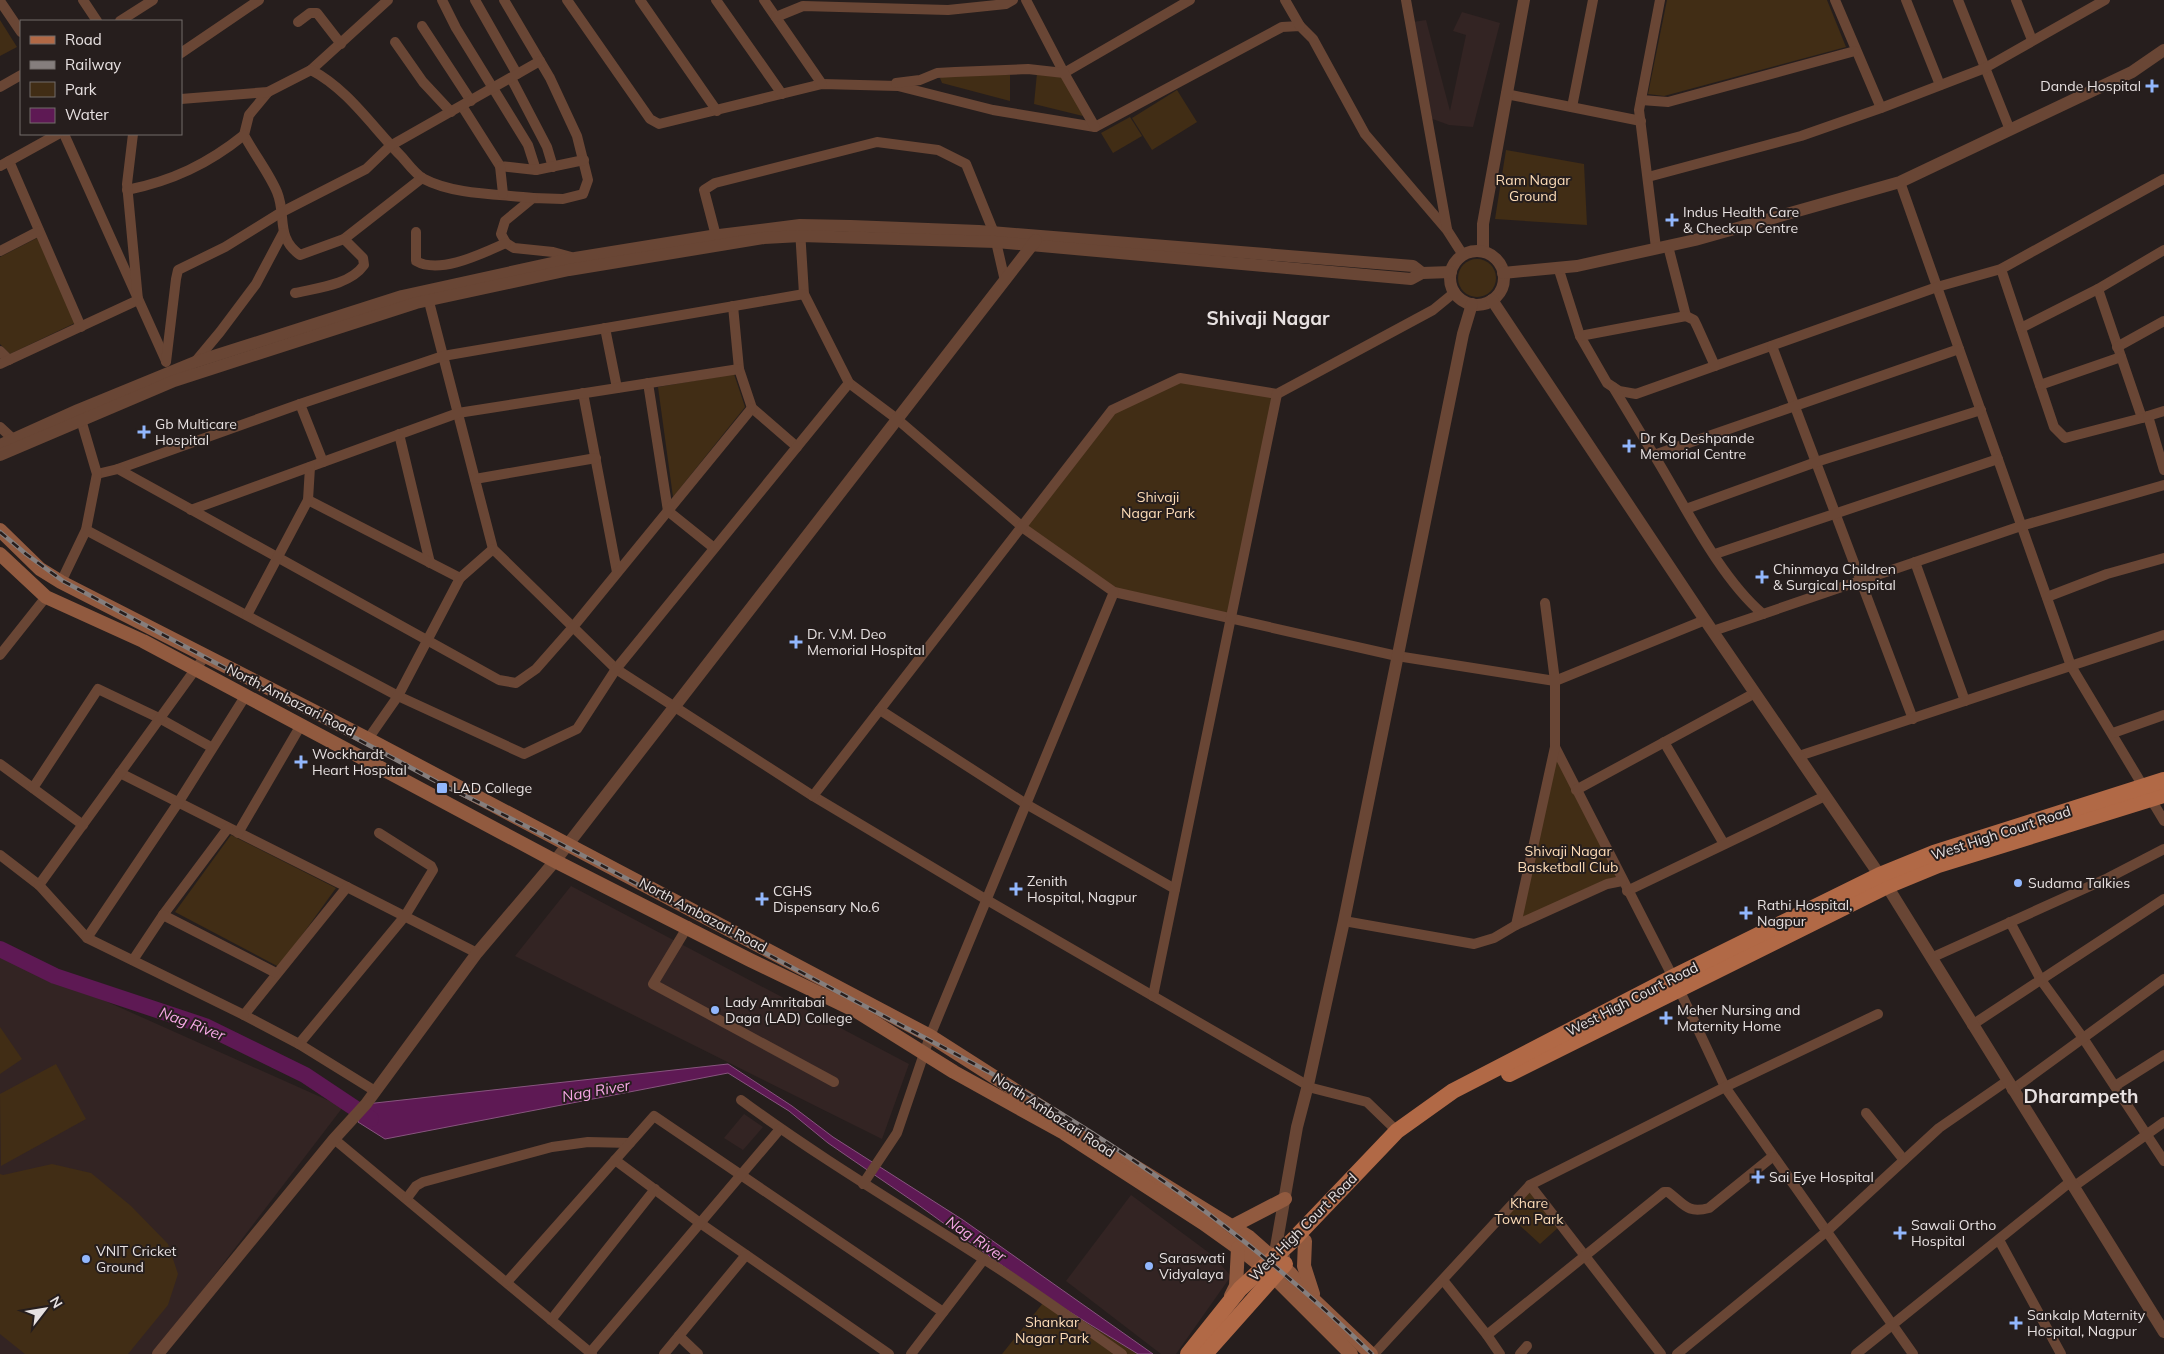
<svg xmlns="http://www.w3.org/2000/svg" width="2164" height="1354" font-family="Mulish,sans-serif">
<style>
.built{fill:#332423}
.green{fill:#412d15}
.water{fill:#5e1954;stroke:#87557e}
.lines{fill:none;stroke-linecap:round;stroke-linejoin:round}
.river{stroke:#5e1954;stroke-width:16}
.minor{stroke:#694635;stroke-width:10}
.tertiary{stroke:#694635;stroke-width:12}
.secondary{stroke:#915a3f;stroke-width:14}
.primary{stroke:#b16946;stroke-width:16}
.rail-casing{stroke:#857e7d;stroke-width:4.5}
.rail{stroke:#261e1d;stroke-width:2.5;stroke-dasharray:8;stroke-linecap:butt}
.poi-dot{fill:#92b7fd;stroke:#261e1d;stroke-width:2}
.labels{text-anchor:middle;stroke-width:4;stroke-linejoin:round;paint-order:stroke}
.poi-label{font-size:14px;fill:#e7e1e1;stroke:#261e1d;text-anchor:start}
.park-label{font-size:14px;fill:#feddb8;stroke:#261e1d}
.street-label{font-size:14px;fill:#e7e1e1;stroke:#261e1d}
.water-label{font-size:15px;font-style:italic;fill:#f7a8e6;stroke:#261e1d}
.district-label{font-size:19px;font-weight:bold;fill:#e7e1e1;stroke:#261e1d}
</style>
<rect width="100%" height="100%" fill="#261e1d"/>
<!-- built -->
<g class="built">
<polygon points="1462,12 1500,23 1473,127 1449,125 1430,118 1406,23 1426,20 1450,111 1466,35 1453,31"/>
<polygon points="571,886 909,1064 882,1139 515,956"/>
<polygon points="0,954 343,1107 154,1354 0,1354"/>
<polygon points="744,1114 763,1127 743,1150 724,1138"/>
<polygon points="1131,1195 1212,1255 1231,1276 1176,1354 1161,1354 1066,1281"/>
</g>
<!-- green -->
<g class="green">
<polygon points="1667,0 1827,0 1846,47 1664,96 1648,94"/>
<polygon points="0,20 17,47 0,56"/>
<polygon points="1037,73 1062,75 1083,116 1034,104"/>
<polygon points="946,75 1010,75 1010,101 942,83 940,78"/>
<polygon points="1177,90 1197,122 1152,150 1132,118"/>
<polygon points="1130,117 1142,136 1113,153 1101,133"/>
<polygon points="1506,150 1584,164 1587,225 1495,219"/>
<polygon points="39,237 75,323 10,354 0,344 0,257"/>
<circle cx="1477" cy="278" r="19"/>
<polygon points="734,374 745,407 673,497 658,387"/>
<polygon points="1180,378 1277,394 1231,617 1114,592 1022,526 1112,410"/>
<polygon points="1555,747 1619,879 1520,920"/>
<polygon points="231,835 336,888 279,967 175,912"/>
<polygon points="0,1027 22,1059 0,1074"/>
<polygon points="56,1064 86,1119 1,1166 0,1094"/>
<polygon points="52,1164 91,1173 131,1206 168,1244 178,1274 168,1305 128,1354 25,1354 0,1334 0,1174 3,1175"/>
<polygon points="1530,1185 1561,1225 1540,1244 1505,1212"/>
<polygon points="1047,1298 1138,1354 1002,1354"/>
</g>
<!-- water -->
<polygon class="water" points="728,1064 792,1106 833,1137 963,1220 1153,1354 1138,1354 1047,1298 917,1204 828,1143 789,1111 728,1073 385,1139 358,1122 366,1104"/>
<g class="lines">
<!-- river -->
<polyline class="river" points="0,949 55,976 205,1026 305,1075 371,1119"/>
<!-- minor -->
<g class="minor">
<polyline points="83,0 97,21"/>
<polyline points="442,0 456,28 528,145 536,170"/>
<polyline points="475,0 517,74"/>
<polyline points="504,0 550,78 577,136 588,180 583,194 563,199 533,198 505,221 501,234 506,243 514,248 553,252 575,258"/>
<polyline points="567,0 650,119 659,124 822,84 898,86 993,110 1095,127 1282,27 1300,26 1313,39 1365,134 1447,230 1463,255"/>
<polyline points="640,0 717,111"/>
<polyline points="716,0 782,94"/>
<polyline points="764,0 822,84"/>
<polyline points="1026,0 1064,73 1190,0"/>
<polyline points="1285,0 1300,26"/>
<polyline points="1406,0 1447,229"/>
<polyline points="1835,0 1881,108"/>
<polyline points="1906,0 1940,85"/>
<polyline points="1958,0 2010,130"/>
<polyline points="2016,0 2032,40"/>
<polyline points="0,1 21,32"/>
<polyline points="776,17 803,6 948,10 1006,4 1013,0"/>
<polyline points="120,21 153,0"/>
<polyline points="298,22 310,13 317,13 341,44"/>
<polyline points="422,26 471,101"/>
<polyline points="395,42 423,82 451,112"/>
<polyline points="181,53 259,0"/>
<polyline points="311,70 388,0"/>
<polyline points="511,78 547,147 553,167"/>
<polyline points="896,83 920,80 937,73 955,72 1028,69 1064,73 1095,127"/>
<polyline points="0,87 21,75"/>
<path d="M268 92 249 115 244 135C254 154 269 173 277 192 287 216 275 237 300 255L344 239 422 178"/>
<polyline points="1506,94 1641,121"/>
<path d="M181 99 268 92 311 70C348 89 373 128 402 157 408 164 416 175 424 179 454 195 500 194 533 198"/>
<polyline points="1641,100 1668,102 1855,51"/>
<polyline points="462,106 500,166 536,170 584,160"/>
<polyline points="1572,107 1593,0"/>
<polyline points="64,134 166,361"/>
<polyline points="9,161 81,327"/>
<polyline points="0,166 58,134"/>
<polyline points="500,166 503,194"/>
<polyline points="1648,177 1801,136 1881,108 1985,68 2105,0"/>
<polyline points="1900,182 2071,666 2164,821"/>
<path d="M127 190C172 181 208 164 244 135"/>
<polyline points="800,230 804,294 849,383 897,419 1026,530 1114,592 1397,656 1555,681 1705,620"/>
<path d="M416 232V261C440 275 483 253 506 243"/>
<polyline points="716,236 704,190 715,183 877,142 938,150 966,164 994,233 1005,281"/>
<polyline points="1668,246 1686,316"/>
<polyline points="1656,248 1639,110 1660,0"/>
<polyline points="2164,250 2098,289 2142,418 2148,416 2164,470"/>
<polyline points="0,251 39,231"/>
<polyline points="1558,267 1580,336 1607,383 1619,391 1636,394 1937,287 2001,269 2164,179"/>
<polyline points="2001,269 2054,427 2065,438 2142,418"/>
<path d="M295 293C317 288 350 285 364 265L363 258 344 239"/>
<polyline points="427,294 493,549 616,669 813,796 987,900 1312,1088 1367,1102 1397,1131"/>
<polyline points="733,306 739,369 752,408 797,447"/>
<polyline points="605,328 617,388"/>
<polyline points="2021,328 2098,289"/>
<polyline points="1580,336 1686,316 1694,320 1697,326 1715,366"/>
<polyline points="1772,346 1913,719"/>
<polyline points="2117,347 2164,321"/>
<polyline points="0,351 9,360"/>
<polyline points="166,362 176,279 178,270 225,247 280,213 366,169 390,146 540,61"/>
<polyline points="195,362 220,332 256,284 283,233"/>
<polyline points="0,364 138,300 127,184 133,134"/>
<polyline points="648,383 668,511 714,548"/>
<polyline points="2040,385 2121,357"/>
<polyline points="1613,387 1654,455"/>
<polyline points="583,393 617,572"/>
<polyline points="300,404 323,462"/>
<polyline points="2148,416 2164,411"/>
<polyline points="0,427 13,439"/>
<polyline points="399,434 430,563"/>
<polyline points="118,469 300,404 443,356 804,294"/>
<polyline points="97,474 118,469 499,680 516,683 536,669 573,627 752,408"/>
<polyline points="475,479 596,458"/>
<polyline points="308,500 460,578"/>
<polyline points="1686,509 1816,462 1981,410"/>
<polyline points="191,510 458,413 739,369"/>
<polyline points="86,530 398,696 524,754 577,729 616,669 849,383"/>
<polyline points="1715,554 1998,459"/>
<polyline points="1915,562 1965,701"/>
<polyline points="61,582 86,530 97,474 79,413"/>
<polyline points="2047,597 2107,574 2164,558"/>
<path d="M1763 614C1720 578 1684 504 1654 455L1959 349"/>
<polyline points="247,615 308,500 310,467"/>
<polyline points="1713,631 2021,526 2164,485"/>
<polyline points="0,655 46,597"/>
<polyline points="880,710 1026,804 1175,889"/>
<polyline points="2113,733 2164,715"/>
<polyline points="368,739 398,696 460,578 493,549"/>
<polyline points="1664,742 1724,844"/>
<polyline points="1555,747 1679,989 1725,1087 1913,1354"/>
<polyline points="1799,756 2164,635"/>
<polyline points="0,764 83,825"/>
<polyline points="120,773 347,887"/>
<polyline points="33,788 98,689 159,718 211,747"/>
<polyline points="1576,790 1755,693"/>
<polyline points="813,796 1112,410 1180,378 1277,394 1433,310 1455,292"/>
<polyline points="238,833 301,725"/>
<polyline points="379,833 431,866 433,870 405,916 299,1044 244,1015 347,887 477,953"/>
<polyline points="0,855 39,885 205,656"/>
<polyline points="39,885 87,938 178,803 246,695"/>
<polyline points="1627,891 1825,796"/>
<polyline points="163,915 228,828"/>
<polyline points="1344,921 1474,944 1494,938 1516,925 1607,884 1622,881"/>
<polyline points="2010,922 2041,980 2083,1038 2164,1161"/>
<polyline points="1516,925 1555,747 1555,681 1545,603"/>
<polyline points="688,926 653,984 834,1082"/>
<polyline points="87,938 244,1015"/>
<polyline points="1931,958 2108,878 2164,849"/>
<polyline points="133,960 163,915 276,973"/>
<polyline points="1153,996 1277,394"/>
<polyline points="1972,1025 2164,899"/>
<polyline points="299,1044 375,1091"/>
<polyline points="2115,1086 2164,1055"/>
<polyline points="2012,1090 2164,979"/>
<path d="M741 1100C818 1157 901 1206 982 1258 1030 1288 1076 1322 1122 1354"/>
<polyline points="1866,1113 1904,1160"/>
<polyline points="334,1139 592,1354"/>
<polyline points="615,1160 700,1223 889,1354"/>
<polyline points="863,1184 897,1133 930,1036 1114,592"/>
<polyline points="1530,1185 1661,1354"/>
<polyline points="2073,1187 2164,1122"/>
<polyline points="407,1198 416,1186 423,1182 552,1147 588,1142 630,1143"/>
<polyline points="1999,1240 2061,1354"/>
<path d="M1443 1280 1487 1335 1664 1192H1668C1684 1204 1687 1214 1709 1208L1772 1157"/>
<polyline points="507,1282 654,1116 943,1312"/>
<polyline points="551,1320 655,1189"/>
<polyline points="1487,1335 1500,1354"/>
<polyline points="679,1336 698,1354"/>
<polyline points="589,1354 780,1129"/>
<polyline points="664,1354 746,1255"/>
<polyline points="911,1354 984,1259"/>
<polyline points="1374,1354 1530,1185 1725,1087 1878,1014"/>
<polyline points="1520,1354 1527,1346"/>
<polyline points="1677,1354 1826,1232 1939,1128 2007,1081"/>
<polyline points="1856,1354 2070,1182"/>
</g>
<!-- tertiary -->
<g class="tertiary">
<polyline points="1483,251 1483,224 1524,0"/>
<circle cx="1477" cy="278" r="27"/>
<polyline points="1503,273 1577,266 1695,240 1900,182 2132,72 2164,50"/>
<polyline points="1492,300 1705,620 1887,886 2164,1332"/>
<polyline points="0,445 78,410 195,362 402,296 575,258 711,236 800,225 851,226 979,231 1413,266 1422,273"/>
<polyline points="0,455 174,381 416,303 569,270 764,238 801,236 996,242 1411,279 1422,273 1451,272"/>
<polyline points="1284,1257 1276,1247 1297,1127 1308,1085 1344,921 1463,334 1472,304"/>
<polyline points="158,1354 334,1139 366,1104 477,953 555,861 1036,240"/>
</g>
<!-- secondary -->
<g class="secondary">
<polyline points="0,530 40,569 61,582 368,739 930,1036 1129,1163 1249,1237 1290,1273 1314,1300 1371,1354"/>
<polyline points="0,554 46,597 143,641 555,861 750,960 858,1012 954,1072 1064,1133 1203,1223 1245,1253 1270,1273 1351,1354"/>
<polyline points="1233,1226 1285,1199"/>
<polyline points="1305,1241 1304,1266 1313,1294"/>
<polyline points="1231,1296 1236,1286 1238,1248"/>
</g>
<!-- primary -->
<g class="primary">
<polyline points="1509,1074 1887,886 1938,865 2164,795"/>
<polyline points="1188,1354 1240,1289 1292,1241 1397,1131 1453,1091 1673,977 1880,875 1934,853 2164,780"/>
<polyline points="1205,1354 1285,1264"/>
</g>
<defs>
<path id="rail" d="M0 532 26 554 63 581 443 785C578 850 710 924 842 994 926 1039 1012 1081 1092 1133 1192 1197 1287 1271 1372 1354"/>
</defs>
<!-- rail casing -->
<use href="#rail" class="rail-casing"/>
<!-- rail -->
<use href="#rail" class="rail"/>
</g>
<!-- markers -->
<g class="poi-dot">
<path d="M2149.5 78.5h5v5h5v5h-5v5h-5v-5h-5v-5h5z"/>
<path d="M1669.5 212.5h5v5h5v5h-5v5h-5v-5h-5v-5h5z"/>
<path d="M141.5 424.5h5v5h5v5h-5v5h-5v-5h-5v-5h5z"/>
<path d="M1626.5 438.5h5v5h5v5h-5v5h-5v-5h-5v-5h5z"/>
<path d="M1759.5 569.5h5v5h5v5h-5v5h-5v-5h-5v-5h5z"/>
<path d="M793.5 634.5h5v5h5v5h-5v5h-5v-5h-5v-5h5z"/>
<path d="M298.5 754.5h5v5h5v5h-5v5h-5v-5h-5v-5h5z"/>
<rect x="436" y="782" width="12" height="12" rx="2.5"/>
<circle cx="2018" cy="883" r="5"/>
<path d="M1013.5 881.5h5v5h5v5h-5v5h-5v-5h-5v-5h5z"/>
<path d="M759.5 891.5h5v5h5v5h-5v5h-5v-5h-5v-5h5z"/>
<path d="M1743.5 905.5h5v5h5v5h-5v5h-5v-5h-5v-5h5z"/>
<circle cx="715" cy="1010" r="5"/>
<path d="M1663.5 1010.5h5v5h5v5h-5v5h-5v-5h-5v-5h5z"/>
<path d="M1755.5 1169.5h5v5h5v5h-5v5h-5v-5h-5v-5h5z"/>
<path d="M1897.5 1225.5h5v5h5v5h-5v5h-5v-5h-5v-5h5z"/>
<circle cx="86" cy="1259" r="5"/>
<circle cx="1149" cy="1266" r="5"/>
<path d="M2013.5 1315.5h5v5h5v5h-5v5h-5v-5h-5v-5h5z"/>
</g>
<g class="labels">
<!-- poi labels -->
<g class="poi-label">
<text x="2141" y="91" text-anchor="end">Dande Hospital</text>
<text x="1683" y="217">Indus Health Care<tspan x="1683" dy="16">&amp; Checkup Centre</tspan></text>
<text x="155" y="429">Gb Multicare<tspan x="155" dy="16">Hospital</tspan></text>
<text x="1640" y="443">Dr Kg Deshpande<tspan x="1640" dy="16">Memorial Centre</tspan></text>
<text x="1773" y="574">Chinmaya Children<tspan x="1773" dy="16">&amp; Surgical Hospital</tspan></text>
<text x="807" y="639">Dr. V.M. Deo<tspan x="807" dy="16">Memorial Hospital</tspan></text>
<text x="312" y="759">Wockhardt<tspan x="312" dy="16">Heart Hospital</tspan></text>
<text x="453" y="793">LAD College</text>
<text x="1027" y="886">Zenith<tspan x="1027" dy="16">Hospital, Nagpur</tspan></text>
<text x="2028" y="888">Sudama Talkies</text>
<text x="773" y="896">CGHS<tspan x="773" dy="16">Dispensary No.6</tspan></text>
<text x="1757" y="910">Rathi Hospital,<tspan x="1757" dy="16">Nagpur</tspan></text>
<text x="725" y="1007">Lady Amritabai<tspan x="725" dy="16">Daga (LAD) College</tspan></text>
<text x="1677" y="1015">Meher Nursing and<tspan x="1677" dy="16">Maternity Home</tspan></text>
<text x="1769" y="1182">Sai Eye Hospital</text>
<text x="1911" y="1230">Sawali Ortho<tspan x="1911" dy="16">Hospital</tspan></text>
<text x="96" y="1256">VNIT Cricket<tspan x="96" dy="16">Ground</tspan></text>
<text x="1159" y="1263">Saraswati<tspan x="1159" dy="16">Vidyalaya</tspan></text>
<text x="2027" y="1320">Sankalp Maternity<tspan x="2027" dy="16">Hospital, Nagpur</tspan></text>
</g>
<!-- park labels -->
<g class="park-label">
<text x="1533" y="185">Ram Nagar<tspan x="1533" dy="16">Ground</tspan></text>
<text x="1158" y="502">Shivaji<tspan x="1158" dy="16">Nagar Park</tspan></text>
<text x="1568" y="856">Shivaji Nagar<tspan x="1568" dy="16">Basketball Club</tspan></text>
<text x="1529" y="1208">Khare<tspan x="1529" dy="16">Town Park</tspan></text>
<text x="1052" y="1327">Shankar<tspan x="1052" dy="16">Nagar Park</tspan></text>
</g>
<!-- street labels -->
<g class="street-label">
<text transform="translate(291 700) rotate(27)" y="5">North Ambazari Road</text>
<text transform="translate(2001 833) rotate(-18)" y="5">West High Court Road</text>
<text transform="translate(703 915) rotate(28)" y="5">North Ambazari Road</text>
<text transform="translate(1632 999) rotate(-27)" y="5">West High Court Road</text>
<text transform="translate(1054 1115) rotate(33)" y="5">North Ambazari Road</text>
<text transform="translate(1303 1227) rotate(-45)" y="5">West High Court Road</text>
</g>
<!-- water labels -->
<g class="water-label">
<text transform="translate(192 1024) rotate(21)" y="5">Nag River</text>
<text transform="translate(596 1091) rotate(-10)" y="5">Nag River</text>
<text transform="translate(976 1239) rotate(34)" y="5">Nag River</text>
</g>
<!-- district labels -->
<g class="district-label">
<text x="1268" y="325">Shivaji Nagar</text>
<text x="2081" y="1103">Dharampeth</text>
</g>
</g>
<!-- legend -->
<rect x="20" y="20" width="162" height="115" fill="#261e1d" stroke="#736c6b"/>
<rect x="30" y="36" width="25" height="8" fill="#b16946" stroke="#736c6b"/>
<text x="65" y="45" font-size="15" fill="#e7e1e1">Road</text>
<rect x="30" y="61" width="25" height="8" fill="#857e7d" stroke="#736c6b"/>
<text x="65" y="70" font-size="15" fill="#e7e1e1">Railway</text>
<rect x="30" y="82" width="25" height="15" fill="#412d15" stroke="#736c6b"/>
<text x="65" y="95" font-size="15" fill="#e7e1e1">Park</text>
<rect x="30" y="108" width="25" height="15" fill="#5e1954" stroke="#736c6b"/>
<text x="65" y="120" font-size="15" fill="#e7e1e1">Water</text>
<!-- north arrow -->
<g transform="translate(45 1309) rotate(59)" stroke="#261e1d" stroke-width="4" paint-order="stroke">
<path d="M0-4L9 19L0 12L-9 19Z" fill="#e7e1e1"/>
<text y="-8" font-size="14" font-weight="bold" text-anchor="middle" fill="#e7e1e1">N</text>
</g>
</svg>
